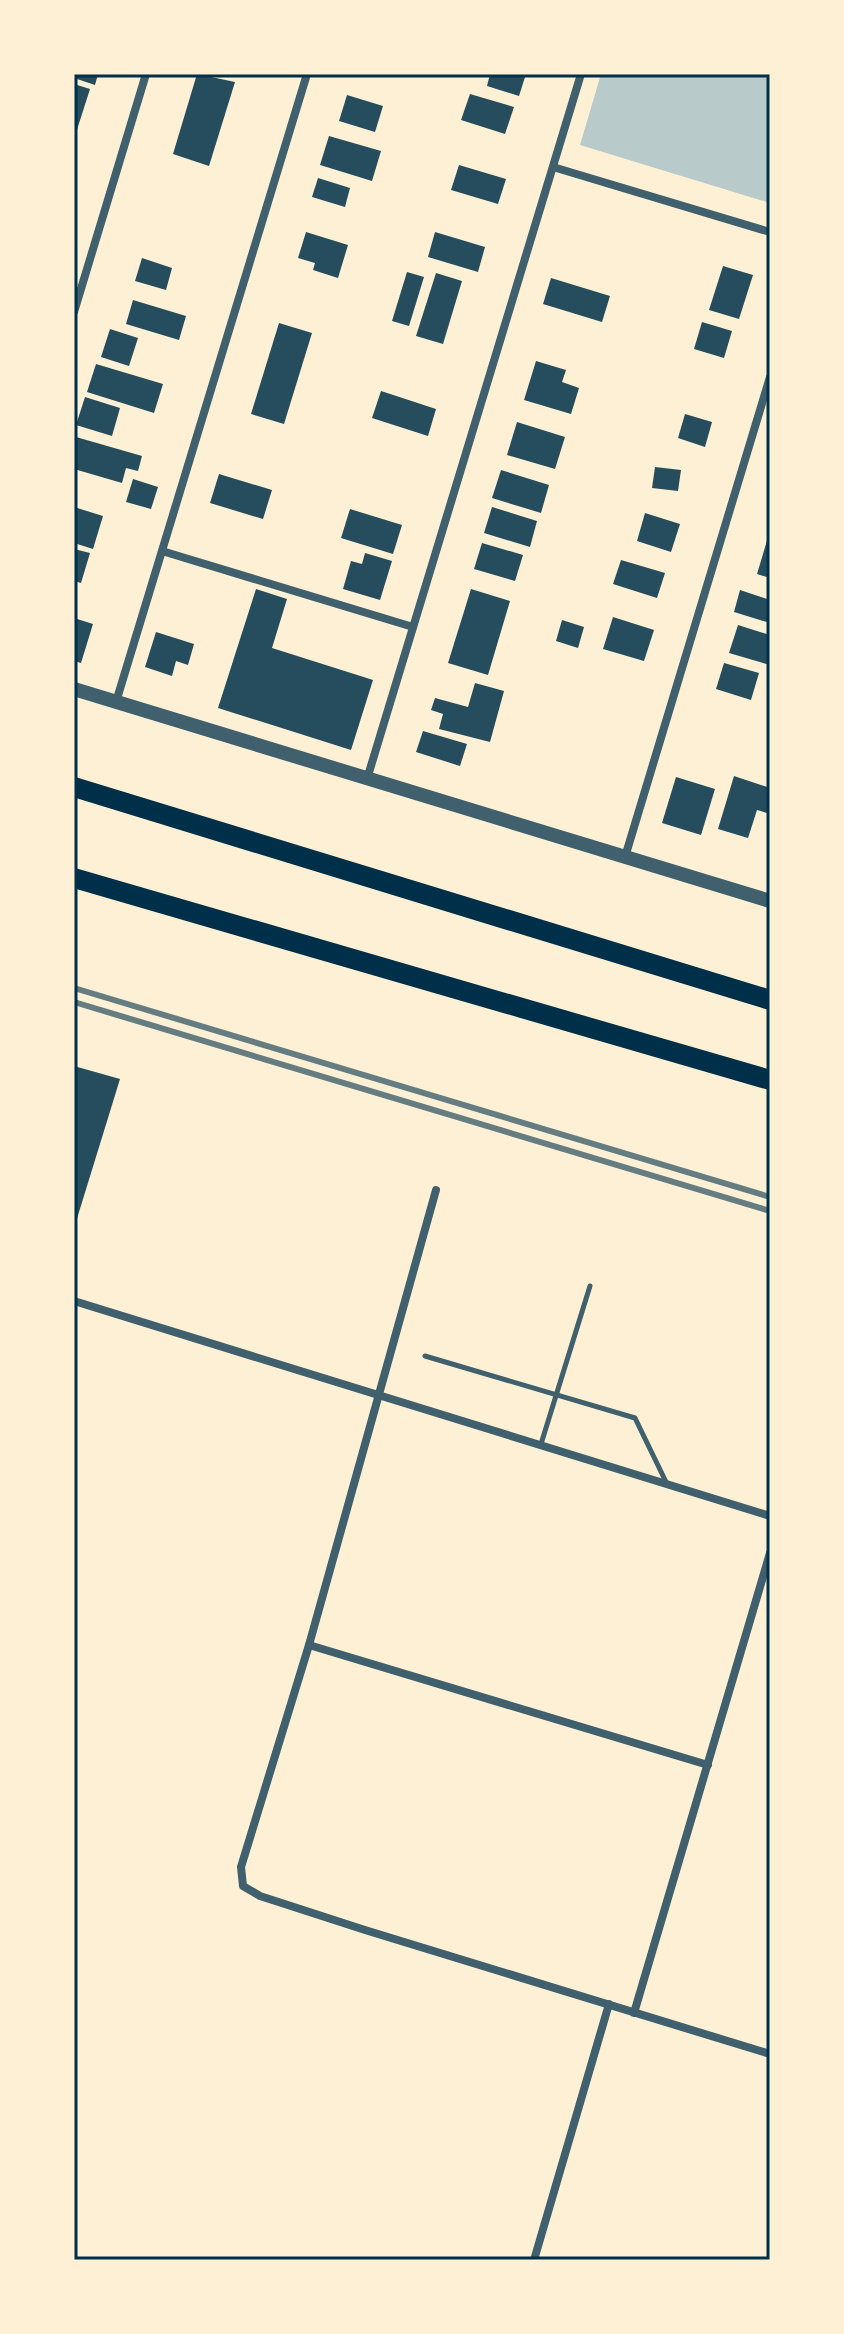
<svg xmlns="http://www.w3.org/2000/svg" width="844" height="2334" font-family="'Nunito Sans',sans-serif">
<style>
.green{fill:#b9caca}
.building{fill:#264d5e}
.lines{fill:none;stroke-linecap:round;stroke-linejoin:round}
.service{stroke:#3f606c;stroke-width:5}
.minor{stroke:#3f606c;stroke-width:8}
.tertiary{stroke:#3f606c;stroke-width:14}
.motorway{stroke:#003049;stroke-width:20}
.rail{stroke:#657d81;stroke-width:6}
.neatline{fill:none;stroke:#003049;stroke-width:3}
</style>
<rect width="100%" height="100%" fill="#fdf0d5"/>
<!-- green -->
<polygon class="green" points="601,74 770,74 770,203 580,145"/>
<!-- building -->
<g class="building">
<polygon points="74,74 98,74 95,85 74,78"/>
<polygon points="197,74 235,82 209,166 173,154"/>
<polygon points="490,74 526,74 519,96 487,86"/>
<polygon points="74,84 90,89 75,136 74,136"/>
<polygon points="470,94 514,107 505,134 461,120"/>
<polygon points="347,95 383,106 375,132 339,121"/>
<polygon points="329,136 381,151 372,181 320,165"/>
<polygon points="459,165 506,179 498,204 451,190"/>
<polygon points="318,178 350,188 345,207 312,197"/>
<polygon points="306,232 348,245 338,278 313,270 315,263 298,258"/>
<polygon points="435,232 485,247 478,272 428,257"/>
<polygon points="142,258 172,268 166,290 135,281"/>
<polygon points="723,266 753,275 739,319 709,310"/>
<polygon points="407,272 424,277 409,326 392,321"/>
<polygon points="436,273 462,281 443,344 416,336"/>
<polygon points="551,278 610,296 602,322 543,304"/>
<polygon points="133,300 186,316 179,340 126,324"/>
<polygon points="702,322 732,331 724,358 694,349"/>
<polygon points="279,323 312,333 284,424 251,414"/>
<polygon points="110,329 138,338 129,366 101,357"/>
<polygon points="536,361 566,370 562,382 579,388 571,414 524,400"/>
<polygon points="96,364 163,384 154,413 87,392"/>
<polygon points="381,391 436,409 428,436 372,418"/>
<polygon points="85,397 120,408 112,436 76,425"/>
<polygon points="685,414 712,422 705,447 678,438"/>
<polygon points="517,422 565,437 555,469 507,455"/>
<polygon points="76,437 142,456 138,471 126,468 122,483 74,469"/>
<polygon points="655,467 681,470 678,491 652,488"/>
<polygon points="501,470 549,485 541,513 492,498"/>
<polygon points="219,474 272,490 263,519 210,503"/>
<polygon points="133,479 158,487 151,509 126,502"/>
<polygon points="74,507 103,516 93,549 74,543"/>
<polygon points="492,507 537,521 530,547 484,533"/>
<polygon points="350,509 402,525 393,554 341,538"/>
<polygon points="645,513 680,524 671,552 637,541"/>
<polygon points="769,534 770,534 770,578 757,574"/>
<polygon points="482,543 523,555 515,581 474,569"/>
<polygon points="74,549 90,553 81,583 74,581"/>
<polygon points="365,553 392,561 380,600 343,589 351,561 362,564"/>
<polygon points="621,560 665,573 657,598 613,584"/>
<polygon points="256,589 287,599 272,648 373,680 351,750 218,708"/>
<polygon points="471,589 510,601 488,675 448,663"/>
<polygon points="740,590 770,600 770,623 734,612"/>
<polygon points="613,617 654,630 644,661 603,649"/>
<polygon points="74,618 93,624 81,663 74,661"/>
<polygon points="562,620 584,627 578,648 556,641"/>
<polygon points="738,625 770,635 770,665 729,653"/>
<polygon points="156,632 194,644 188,665 176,661 172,676 145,667"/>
<polygon points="724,663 759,673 751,700 716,689"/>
<polygon points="475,683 504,691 490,742 439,729 443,714 431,710 435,698 468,707"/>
<polygon points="423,731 467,744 460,766 416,752"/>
<polygon points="734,776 770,788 767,813 757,810 748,838 718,829"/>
<polygon points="676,777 715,789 701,835 662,823"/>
<polygon points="74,1066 120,1079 75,1225 74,1225"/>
</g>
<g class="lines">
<!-- service -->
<g class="service">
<polyline points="425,1356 635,1418 667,1484"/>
<polyline points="541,1444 590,1286"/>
</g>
<!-- minor -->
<g class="minor">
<polyline points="553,167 770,232"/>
<polyline points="74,312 146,74"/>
<polyline points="162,551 413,627"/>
<polyline points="116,702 307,74"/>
<polyline points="367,779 581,74"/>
<polyline points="625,857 770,377"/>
<polyline points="436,1190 309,1645 241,1867 243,1886 260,1896 365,1930 770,2054"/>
<polyline points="74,1301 770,1516"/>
<polyline points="309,1645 708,1765"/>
<polyline points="634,2013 770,1553"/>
<polyline points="534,2260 609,2004"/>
</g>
<!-- tertiary -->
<polyline class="tertiary" points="74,689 770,901"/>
<!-- motorway -->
<g class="motorway">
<polyline points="74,787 770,1000"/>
<polyline points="74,878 770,1080"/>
</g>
<!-- rail -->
<g class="rail">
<polyline points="74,988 770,1197"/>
<polyline points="74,1002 770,1211"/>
</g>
</g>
<!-- border -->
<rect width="844" height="2334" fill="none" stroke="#fdf0d5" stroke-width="152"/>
<rect x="76" y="76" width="692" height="2182" class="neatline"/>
</svg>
